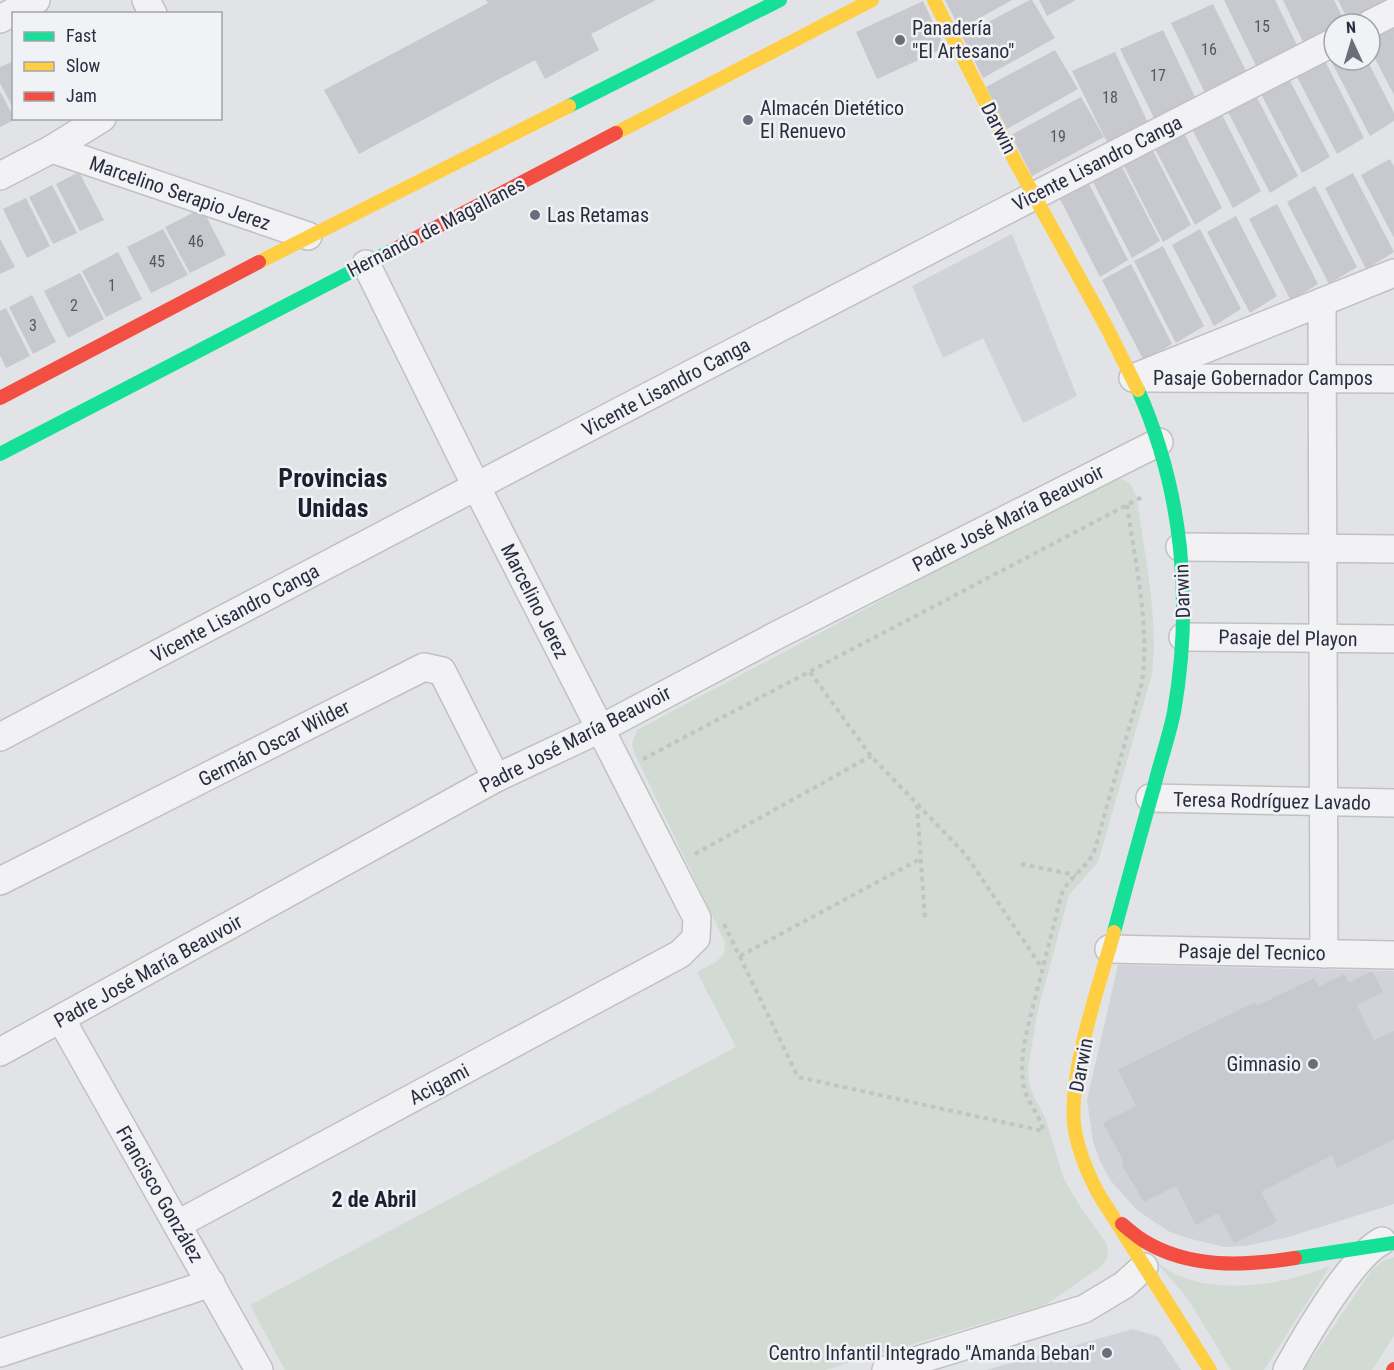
<svg xmlns="http://www.w3.org/2000/svg" width="1394" height="1370" font-family="'Roboto Condensed',sans-serif">
<style>
.built{fill:#d1d2da}
.green{fill:#d1dad3}
.building{fill:#c8c9ce}
.lines{fill:none;stroke-linecap:round;stroke-linejoin:round}
.street-casing{stroke:#c1c1c5;stroke-width:30}
.path{stroke:#c2c2c7;stroke-width:4;stroke-dasharray:4.5 4.5;stroke-linecap:butt}
.street{stroke:#f2f2f4;stroke-width:27}
.fast{stroke:#16e098;stroke-width:14}
.slow{stroke:#ffcf43;stroke-width:14}
.jam{stroke:#f24e42;stroke-width:14}
.poi-dot{fill:#6b6d7a;stroke:#f1f2f6;stroke-width:2}
.labels{text-anchor:middle;stroke-width:5;stroke-linejoin:round;paint-order:stroke}
.number-label{font-size:16px;fill:#545664}
.poi-label{font-size:20px;fill:#2b2d3f;stroke:#f1f2f6;text-anchor:start}
.street-label{font-size:20px;fill:#2b2d3f;stroke:#f1f2f6}
.quarter-label{font-size:22px;font-weight:bold;fill:#1d1f30;stroke:#f1f2f6}
.district-label{font-size:26px;font-weight:bold;fill:#1d1f30;stroke:#f1f2f6}
</style>
<rect width="100%" height="100%" fill="#e2e3e7"/>
<!-- built -->
<g class="built">
<polygon points="1012,234 1077,396 1023,423 983,338 943,358 912,286"/>
<polygon points="1118,965 1394,971 1394,1204 1285,1238 1245,1246 1225,1247 1187,1238 1168,1231 1137,1210 1110,1180 1100,1161 1093,1141 1087,1100"/>
<polygon points="1133,1329 1159,1337 1181,1370 986,1370"/>
</g>
<!-- green -->
<g class="green">
<path d="M1112 478C1127 477 1133 486 1137 498 1144 555 1159 617 1152 674L1098 862 1069 895 1037 1014 1028 1070 1029 1083 1034 1097 1046 1119 1063 1177 1081 1208 1105 1241 1108 1249 1107 1258 1102 1266 1045 1305 825 1370H285L250 1305 736 1047 697 972C710 965 727 960 725 942L634 752 632 744 637 730Z"/>
<polygon points="1394,1257 1394,1336 1372,1370 1304,1370 1372,1270 1385,1260"/>
<path d="M1157 1263C1164 1267 1170 1272 1177 1275 1222 1295 1286 1284 1330 1266L1264 1370H1231L1188 1299Z"/>
</g>
<!-- building -->
<g class="building">
<polygon points="486,0 656,0 591,34 599,50 545,79 535,60 359,154 324,90 488,3"/>
<polygon points="945,0 1012,0 960,29"/>
<polygon points="1030,0 1032,0 1055,38 983,78 962,36"/>
<polygon points="1039,0 1076,0 1047,16"/>
<polygon points="1224,0 1275,0 1300,51 1259,72"/>
<polygon points="1283,0 1334,0 1345,23 1334,24 1334,29 1304,44"/>
<polygon points="1338,0 1390,0 1391,2 1350,24"/>
<polygon points="923,1 945,48 877,79 856,32"/>
<polygon points="1213,4 1248,75 1207,97 1171,23"/>
<polygon points="1394,24 1394,95 1370,49 1370,34"/>
<polygon points="1163,30 1197,101 1156,122 1120,49"/>
<polygon points="1055,50 1078,89 1007,129 986,87"/>
<polygon points="1115,52 1148,123 1108,144 1072,71"/>
<polygon points="1334,52 1334,60 1367,60 1394,113 1394,121 1370,136 1328,55"/>
<polygon points="1323,57 1364,138 1337,154 1295,73"/>
<polygon points="14,61 14,110 0,83 0,67"/>
<polygon points="1288,77 1330,157 1302,173 1260,92"/>
<polygon points="0,91 14,118 14,120 0,127"/>
<polygon points="1256,96 1298,176 1270,193 1228,112"/>
<polygon points="1081,97 1104,137 1032,176 1011,135"/>
<polygon points="1220,111 1261,191 1233,208 1191,127"/>
<polygon points="1181,127 1222,208 1195,225 1152,143"/>
<polygon points="1150,145 1191,225 1163,242 1121,160"/>
<polygon points="1390,159 1394,167 1394,238 1361,175"/>
<polygon points="1119,161 1160,241 1132,258 1090,176"/>
<polygon points="79,172 104,220 80,231 56,184"/>
<polygon points="1353,173 1394,252 1366,269 1325,188"/>
<polygon points="1087,180 1128,260 1100,277 1058,195"/>
<polygon points="52,185 77,233 53,244 29,197"/>
<polygon points="1315,186 1357,267 1329,284 1287,202"/>
<polygon points="26,198 50,246 27,258 3,209"/>
<polygon points="1277,204 1318,284 1291,301 1249,219"/>
<polygon points="202,208 226,255 190,273 165,227"/>
<polygon points="1236,216 1277,296 1250,313 1207,232"/>
<polygon points="163,229 188,275 151,293 127,247"/>
<polygon points="1200,229 1241,309 1214,326 1172,245"/>
<polygon points="0,239 15,267 0,274"/>
<polygon points="1163,246 1204,326 1176,343 1134,261"/>
<polygon points="118,252 142,299 106,317 82,271"/>
<polygon points="1131,264 1172,344 1144,361 1102,280"/>
<polygon points="80,273 104,319 68,338 44,291"/>
<polygon points="32,295 56,342 33,354 9,307"/>
<polygon points="6,308 30,356 6,368 0,355 0,311"/>
<polygon points="1372,971 1383,992 1357,1005 1374,1040 1394,1031 1394,1139 1337,1168 1332,1155 1261,1192 1277,1222 1234,1243 1218,1213 1196,1225 1176,1186 1144,1202 1123,1167 1122,1158 1103,1123 1136,1106 1118,1070 1255,1002 1257,1006 1314,978 1319,987 1344,974 1349,983"/>
</g>
<g class="lines">
<defs>
<g id="street">
<polyline points="146,0 153,14"/>
<polyline points="0,19 36,0"/>
<polyline points="1370,24 1394,12"/>
<polyline points="52,149 308,236"/>
<polyline points="0,176 52,149 102,118"/>
<polyline points="1322,302 1324,954"/>
<polyline points="1133,378 1394,273"/>
<polyline points="1146,378 1394,379"/>
<polyline points="1180,547 1394,549"/>
<polyline points="1183,637 1394,639"/>
<path d="M0 737C443 503 887 270 1334 42"/>
<polyline points="1150,798 1394,803"/>
<polyline points="0,881 424,667 442,671 496,778"/>
<polyline points="1109,949 1394,955"/>
<polyline points="61,1019 259,1370"/>
<polyline points="0,1052 496,778 600,729 781,633 1159,442"/>
<polyline points="178,1224 680,954 696,938 697,918 476,486 366,264"/>
<polyline points="0,1353 211,1283"/>
<polyline points="886,1370 1084,1309 1124,1285 1144,1267"/>
<path d="M1287 1370C1304 1339 1352 1256 1382 1241"/>
</g>
</defs>
<!-- street casing -->
<use href="#street" class="street-casing"/>
<!-- path -->
<g class="path">
<polyline points="810,672 871,756 966,855 1042,968"/>
<polyline points="643,759 1144,496"/>
<polyline points="917,805 925,920"/>
<polyline points="695,854 871,756"/>
<polyline points="1021,864 1076,875"/>
<polyline points="724,924 798,1077 1043,1131"/>
<polyline points="740,956 920,859"/>
<path d="M1043 1129C1038 1112 1025 1100 1023 1082 1019 1051 1030 1020 1037 991 1045 959 1053 928 1061 896 1067 878 1086 869 1094 852L1142 682C1150 624 1135 563 1127 505"/>
</g>
<!-- street -->
<use href="#street" class="street"/>
<!-- fast -->
<g class="fast">
<polyline points="569,106 780,0"/>
<polyline points="0,454 395,249"/>
<path d="M1114 932C1127 884 1140 835 1154 787 1160 762 1169 737 1174 712 1193 603 1183 491 1138 390"/>
<polyline points="1295,1258 1394,1243"/>
</g>
<!-- slow -->
<g class="slow">
<polyline points="934,0 1015,161 1106,326 1138,390"/>
<polyline points="616,133 872,0"/>
<polyline points="259,262 569,106"/>
<path d="M1114 932C1099 987 1069 1069 1074 1124 1077 1149 1087 1172 1098 1193L1210 1370"/>
</g>
<!-- jam -->
<g class="jam">
<polyline points="395,249 616,133"/>
<polyline points="0,398 259,262"/>
<path d="M1122 1224C1129 1230 1136 1236 1144 1241 1190 1269 1244 1266 1295 1258"/>
<polyline points="1393,1370 1394,1369"/>
</g>
</g>
<!-- markers -->
<g class="poi-dot">
<circle cx="900" cy="40" r="6"/>
<circle cx="748" cy="120" r="6"/>
<circle cx="535" cy="215" r="6"/>
<circle cx="1313" cy="1064" r="6"/>
<circle cx="1107" cy="1353" r="6"/>
</g>
<g class="labels">
<!-- number labels -->
<g class="number-label">
<text x="1262" y="32">15</text>
<text x="1209" y="55">16</text>
<text x="1158" y="81">17</text>
<text x="1110" y="103">18</text>
<text x="1058" y="142">19</text>
<text x="196" y="247">46</text>
<text x="157" y="267">45</text>
<text x="112" y="291">1</text>
<text x="74" y="311">2</text>
<text x="33" y="331">3</text>
</g>
<!-- poi labels -->
<g class="poi-label">
<text x="912" y="35">Panadería<tspan x="912" dy="23">"El Artesano"</tspan></text>
<text x="760" y="115">Almacén Dietético<tspan x="760" dy="23">El Renuevo</tspan></text>
<text x="547" y="222">Las Retamas</text>
<text x="1301" y="1071" text-anchor="end">Gimnasio</text>
<text x="1095" y="1360" text-anchor="end">Centro Infantil Integrado "Amanda Beban"</text>
</g>
<!-- street labels -->
<g class="street-label">
<text transform="translate(999 128) rotate(63)" y="7">Darwin</text>
<text transform="translate(1097 163) rotate(-27)" y="7">Vicente Lisandro Canga</text>
<text transform="translate(180 193) rotate(19)" y="7">Marcelino Serapio Jerez</text>
<text transform="translate(436 227) rotate(-27)" y="7">Hernando de Magallanes</text>
<text x="1263" y="385">Pasaje Gobernador Campos</text>
<text transform="translate(666 387) rotate(-28)" y="7">Vicente Lisandro Canga</text>
<text transform="translate(1008 518) rotate(-27)" y="7">Padre José María Beauvoir</text>
<text transform="translate(1182 591) rotate(-92)" y="7">Darwin</text>
<text transform="translate(535 601) rotate(63)" y="7">Marcelino Jerez</text>
<text transform="translate(235 613) rotate(-28)" y="7">Vicente Lisandro Canga</text>
<text transform="translate(1288 638) rotate(1)" y="7">Pasaje del Playon</text>
<text transform="translate(575 739) rotate(-27)" y="7">Padre José María Beauvoir</text>
<text transform="translate(274 743) rotate(-27)" y="7">Germán Oscar Wilder</text>
<text transform="translate(1272 801) rotate(1)" y="7">Teresa Rodríguez Lavado</text>
<text transform="translate(1252 952) rotate(1)" y="7">Pasaje del Tecnico</text>
<text transform="translate(148 971) rotate(-29)" y="7">Padre José María Beauvoir</text>
<text transform="translate(1081 1065) rotate(-79)" y="7">Darwin</text>
<text transform="translate(439 1084) rotate(-28)" y="7">Acigami</text>
<text transform="translate(160 1194) rotate(60)" y="7">Francisco González</text>
</g>
<!-- quarter labels -->
<g class="quarter-label">
<text x="374" y="1207">2 de Abril</text>
</g>
<!-- district labels -->
<g class="district-label">
<text x="333" y="487">Provincias<tspan x="333" dy="30">Unidas</tspan></text>
</g>
</g>
<!-- legend -->
<rect x="12" y="12" width="210" height="108" fill="#f1f2f6" stroke="#a2a3ad" stroke-width="1.5"/>
<rect x="24" y="32" width="30" height="9" fill="#16e098" stroke="#a2a3ad" stroke-width="1.5"/>
<text x="66" y="42" font-size="18" fill="#2b2d3f">Fast</text>
<rect x="24" y="62" width="30" height="9" fill="#ffcf43" stroke="#a2a3ad" stroke-width="1.5"/>
<text x="66" y="72" font-size="18" fill="#2b2d3f">Slow</text>
<rect x="24" y="92" width="30" height="9" fill="#f24e42" stroke="#a2a3ad" stroke-width="1.5"/>
<text x="66" y="102" font-size="18" fill="#2b2d3f">Jam</text>
<!-- north arrow -->
<g transform="translate(1352 42) rotate(356)"><circle r="28" fill="#f1f2f6" stroke="#a2a3ad" stroke-width="1.5"/>
<path d="M0-4.5L10 22L0 15L-10 22Z" fill="#6b6d7a"/>
<text y="-9" font-size="16" font-weight="bold" text-anchor="middle" fill="#2b2d3f">N</text>
</g>
</svg>
